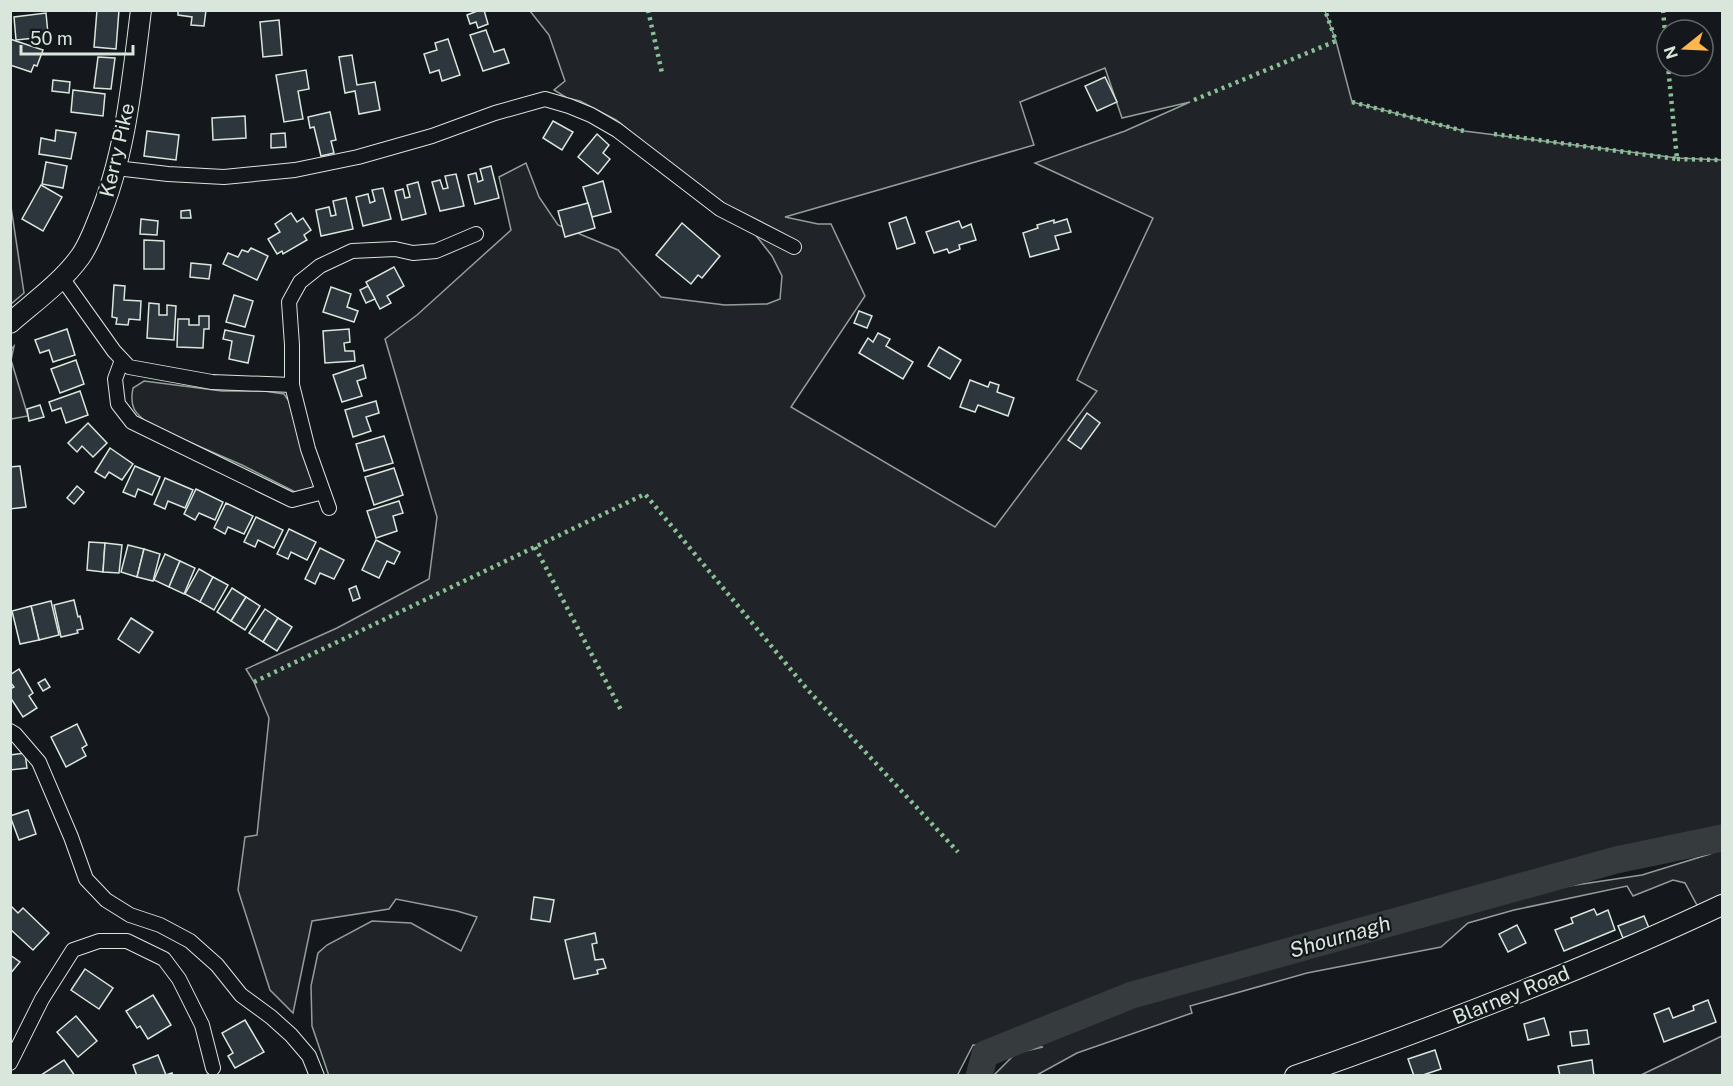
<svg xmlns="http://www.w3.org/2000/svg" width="1733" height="1086" font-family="'Public Sans',sans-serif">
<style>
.green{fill:#202428;stroke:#939e99;stroke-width:1.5;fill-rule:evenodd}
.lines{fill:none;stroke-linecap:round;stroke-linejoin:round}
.river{stroke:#363b3e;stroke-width:27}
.building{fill:#2c363c;stroke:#d8e6dc;stroke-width:1.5}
.street-casing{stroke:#d8e6dc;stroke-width:16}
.secondary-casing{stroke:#d8e6dc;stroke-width:22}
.street{stroke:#14181c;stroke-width:14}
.secondary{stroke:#14181c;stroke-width:20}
.hedge{stroke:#8ac095;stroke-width:4.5;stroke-dasharray:3 4.5;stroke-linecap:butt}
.labels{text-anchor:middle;stroke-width:4.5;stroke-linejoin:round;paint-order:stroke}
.street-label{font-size:20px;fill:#d8e6dc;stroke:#14181c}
.water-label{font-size:21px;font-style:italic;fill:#d8e6dc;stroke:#14181c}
</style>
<rect width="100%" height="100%" fill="#14181c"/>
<!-- green -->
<g class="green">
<path d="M530 11H1325L1336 41 1352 102 1464 131 1677 158 1722 160V827L1672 842 1516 879 1496 897 1642 875 1710 854 1722 847V894L1698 907 1685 883 1673 880 1633 896 1627 886 1514 910 1468 923 1441 947 1307 973 1190 1006 1192 1013 1077 1053 1037 1075H994L1016 1053 1043 1047 973 1045 957 1076H329L312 1026 311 986 318 953 327 945 372 921 411 923 461 951 477 917 457 911 396 899 389 909 312 921 293 1013 270 990 238 890 245 837 257 835 269 718 254 682 246 669 337 628 429 579 437 517 385 339 417 315 511 230 499 177 526 163 539 197 558 225 618 250 661 297 725 305 767 304 780 299 782 276 772 256 739 214 678 170 616 120 580 101 567 98 554 90 565 81 549 35ZM1105 68 1122 118 1190 102 1125 131 1035 163 1153 218 1077 380 1097 391 995 527 791 407 865 296 831 224H818L785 217 1034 145 1020 102Z"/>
<polygon points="10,200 24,293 11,304 10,304"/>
<polygon points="14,346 11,360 28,416 11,419 10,350"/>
<path d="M144 381 222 391H264L284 394 293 407 314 486 309 492 301 495 242 465 150 425C135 413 129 408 133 388Z"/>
<polygon points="1722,1036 1722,1075 1641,1075"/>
</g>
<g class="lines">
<!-- river -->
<polyline class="river" points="979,1076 985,1054 1132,995 1616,860 1722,838"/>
</g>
<!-- building -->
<g class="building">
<polygon points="97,10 119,10 116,49 94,47"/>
<polygon points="178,10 206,10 204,26 191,25 192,17 178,15"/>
<polygon points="480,10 484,10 488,24 478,28 476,22 470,24 467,15"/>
<polygon points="46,13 48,34 44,34 45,37 16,40 14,17"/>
<polygon points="279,20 282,55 263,57 260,22"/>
<polygon points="486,30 494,52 504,49 509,63 483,71 470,35"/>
<polygon points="10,39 43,50 37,66 34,65 31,72 10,65"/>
<polygon points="448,39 460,75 442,81 439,70 430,73 424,54 437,50 435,43"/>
<polygon points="352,55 357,85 375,82 380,110 359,114 355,91 345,93 339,57"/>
<polygon points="98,57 115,58 111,89 94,88"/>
<polygon points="306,70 309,89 298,91 303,119 284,122 276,75"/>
<polygon points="1105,77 1117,102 1097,111 1085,86"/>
<polygon points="53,80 70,82 69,93 52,91"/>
<polygon points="73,90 105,94 103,116 71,112"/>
<polygon points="330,112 336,140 331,141 334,153 321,156 314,127 310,128 308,117"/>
<polygon points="245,116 246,138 213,140 212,118"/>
<polygon points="553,121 573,132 562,150 543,138"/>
<polygon points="56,130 76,133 71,159 39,154 41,138 55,141"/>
<polygon points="147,131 179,135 176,160 144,156"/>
<polygon points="285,133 286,147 271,148 271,134"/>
<polygon points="597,134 609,145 603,153 610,159 598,174 578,157"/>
<polygon points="46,162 67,166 63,188 42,184"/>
<polygon points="491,166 499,198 475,204 468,175 476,173 478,182 483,180 480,169"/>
<polygon points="456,174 464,206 440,211 432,182 440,180 443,189 448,188 445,176"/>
<polygon points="603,181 611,212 592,217 583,187"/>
<polygon points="418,182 426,214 402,220 395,191 403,189 405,198 410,197 407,185"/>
<polygon points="41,185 62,197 43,231 22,219"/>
<polygon points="383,188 391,219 363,226 356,197 368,194 370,203 375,201 372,190"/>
<polygon points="346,198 353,229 321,236 316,210 329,207 331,216 336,215 333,201"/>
<polygon points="588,203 595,228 565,237 558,211"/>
<polygon points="190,210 191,218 181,218 181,211"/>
<polygon points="291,213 297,222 303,218 311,230 304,235 307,240 283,254 282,251 277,254 268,239 280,232 275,224"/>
<polygon points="906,217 915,243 897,249 889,223"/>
<polygon points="141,219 158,221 157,235 140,234"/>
<polygon points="1067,219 1071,232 1055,236 1059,249 1030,257 1023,233 1038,228 1037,225 1054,220 1054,223"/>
<polygon points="959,221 962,228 971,224 976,240 959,245 960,249 949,253 947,249 934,253 926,232"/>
<polygon points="682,223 720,256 702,278 698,275 691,284 656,255"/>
<polygon points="144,240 164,241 164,269 144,269"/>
<polygon points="251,248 268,256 257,280 223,264 228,253 238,257 242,250 248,252"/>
<polygon points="191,263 211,265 209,279 190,277"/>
<polygon points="394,267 404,286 387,296 391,303 380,309 366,282"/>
<polygon points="114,285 125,286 124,300 141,301 140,320 129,319 128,325 116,324 117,318 112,317"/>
<polygon points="368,286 375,299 366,303 360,290"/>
<polygon points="331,287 351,294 347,307 358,311 354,322 323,312"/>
<polygon points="234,295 253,301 245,327 226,322"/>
<polygon points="149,303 159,304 159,315 167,315 167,305 176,306 174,340 147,338"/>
<polygon points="859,311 872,316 867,328 854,323"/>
<polygon points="199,316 209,316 209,329 204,329 203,348 177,347 178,319 189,319 189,325 199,325"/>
<polygon points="67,329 75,355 53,362 49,350 40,353 35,340"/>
<polygon points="349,329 350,342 344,343 345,351 354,351 355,361 325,363 323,331"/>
<polygon points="225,330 254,336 248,363 229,359 232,341 223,339"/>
<polygon points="878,333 890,339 886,346 913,362 903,379 859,353 868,338 873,342"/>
<polygon points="939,347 961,360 950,379 928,366"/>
<polygon points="76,360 84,384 60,393 51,369"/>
<polygon points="363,365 366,378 357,381 362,396 342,402 333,375"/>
<polygon points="970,380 988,387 990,382 999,385 997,392 1014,398 1008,416 978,405 975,412 960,407"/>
<polygon points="80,391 88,415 66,423 61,408 52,411 49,402"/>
<polygon points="376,401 379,413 366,417 371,431 353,437 345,410"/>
<polygon points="40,405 44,417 29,421 27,409"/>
<polygon points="1087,413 1100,423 1081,449 1068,440"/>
<polygon points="88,423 107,443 93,457 82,446 77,452 68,443"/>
<polygon points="384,436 393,463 364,471 356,444"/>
<polygon points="110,448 133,464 122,480 109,472 105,478 95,472"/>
<polygon points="20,466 26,507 10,509 10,467"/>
<polygon points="135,466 160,477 152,495 138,489 135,497 123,492"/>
<polygon points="394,468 403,495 374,505 365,477"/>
<polygon points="165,478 193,490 185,508 168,501 165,509 154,504"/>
<polygon points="77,486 84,492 74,504 67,498"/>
<polygon points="196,489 223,502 215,520 199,513 195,520 184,514"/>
<polygon points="399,501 403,513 393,516 397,531 376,538 367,511"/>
<polygon points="226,503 253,516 244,534 228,527 225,534 214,528"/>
<polygon points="256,517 283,530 274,548 258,540 255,547 244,542"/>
<polygon points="289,529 316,542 307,560 291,552 288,559 277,554"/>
<polygon points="376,540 400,552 394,564 387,561 379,578 362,570"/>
<polygon points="89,542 105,543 103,572 87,570"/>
<polygon points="105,543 122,545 119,573 103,572"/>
<polygon points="128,545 144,549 137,577 121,572"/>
<polygon points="320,548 344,560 334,579 320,573 315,584 305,579"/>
<polygon points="144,549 160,554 153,581 137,577"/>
<polygon points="165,554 180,561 169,587 154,580"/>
<polygon points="180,561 195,568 184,594 169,587"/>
<polygon points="199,569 213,577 200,602 185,594"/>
<polygon points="213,577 228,585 214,610 200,602"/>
<polygon points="356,586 360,598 353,601 349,589"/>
<polygon points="232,588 246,597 231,621 217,612"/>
<polygon points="246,597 260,606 245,630 231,621"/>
<polygon points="74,600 78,617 80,616 83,629 77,630 78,633 61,637 54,605"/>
<polygon points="51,601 59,635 39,640 31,606"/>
<polygon points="31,606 39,640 20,644 12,611"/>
<polygon points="265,609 278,618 263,642 249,633"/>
<polygon points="131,618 153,632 139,653 118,639"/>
<polygon points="278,618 292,627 277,651 263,642"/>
<polygon points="19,669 33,693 29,696 37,708 23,717 10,697 10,689 14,687 10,682 10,675"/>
<polygon points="45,679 50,687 43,691 38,683"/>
<polygon points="77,724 87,745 82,748 86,756 66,767 51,737"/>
<polygon points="25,753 27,768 10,770 10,755"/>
<polygon points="28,810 36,834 19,840 10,816"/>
<polygon points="534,897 554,900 550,922 531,919"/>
<polygon points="10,905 18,913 23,908 49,933 33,950 10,929"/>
<polygon points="1594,909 1597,915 1608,910 1615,930 1564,951 1555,930 1573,923 1571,918"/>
<polygon points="1644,916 1649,928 1623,938 1618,926"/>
<polygon points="1517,925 1526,943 1508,952 1499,934"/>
<polygon points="595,933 597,943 592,944 595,960 603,959 606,968 597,970 598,974 574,979 565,940"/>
<polygon points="10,955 20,962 10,974"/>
<polygon points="85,969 113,988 99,1009 71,990"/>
<polygon points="153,995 171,1025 148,1039 140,1026 137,1028 126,1011"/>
<polygon points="1708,1000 1716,1022 1664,1042 1654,1014 1669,1008 1673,1018 1694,1010 1693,1006"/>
<polygon points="76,1016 97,1041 78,1057 57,1032"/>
<polygon points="1544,1018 1549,1035 1528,1040 1524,1024"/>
<polygon points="245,1020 264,1052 235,1068 228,1056 233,1053 222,1033"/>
<polygon points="1587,1030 1589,1044 1572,1046 1570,1032"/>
<polygon points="1435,1050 1441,1069 1420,1076 1414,1076 1408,1059"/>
<polygon points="158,1055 166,1075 172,1073 173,1076 137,1076 133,1065"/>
<polygon points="64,1060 75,1076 42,1076 41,1075"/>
<polygon points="1592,1060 1594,1076 1560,1076 1558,1066"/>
</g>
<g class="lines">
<defs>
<g id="street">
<polyline points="116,168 168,174 224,177 295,170 358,157 432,136 495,113 545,99 569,106 591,115 617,130 720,209 794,247"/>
<polyline points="62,278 114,351 129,367 212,382 292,385 292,345 289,302 300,282 320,266 352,251 395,249 413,253 436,251 476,234"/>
<polyline points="122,360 115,379 118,404 132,422 292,500 323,492"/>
<polyline points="292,385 308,449 329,508"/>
<polyline points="10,731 15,734 39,762 71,837 86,879 106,900 130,915 160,925 190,941 217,965 241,995 271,1017 291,1035 309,1056 317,1076"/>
<polyline points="10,1063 42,999 73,950 99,941 127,941 164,959 179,979 202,1025 213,1068"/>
</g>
<g id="secondary">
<path d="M10 323C34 302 61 283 80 257 88 246 93 233 98 220 126 154 132 81 141 10"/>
<path d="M1295 1076C1440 1025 1584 970 1722 905"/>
</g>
</defs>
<!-- street casing -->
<use href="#street" class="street-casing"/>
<!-- secondary casing -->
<use href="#secondary" class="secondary-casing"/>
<!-- street -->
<use href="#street" class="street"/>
<!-- secondary -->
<use href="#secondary" class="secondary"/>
<!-- hedge -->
<g class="hedge">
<polyline points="648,10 662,73"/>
<polyline points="1663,10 1667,53"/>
<polyline points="1194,100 1336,41 1325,10"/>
<polyline points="1352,102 1464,131"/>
<polyline points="1494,134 1677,159 1668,66"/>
<polyline points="1677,159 1722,160"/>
<polyline points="535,547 621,710"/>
<polyline points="254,682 645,494 807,689 958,852"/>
</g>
</g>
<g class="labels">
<!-- street labels -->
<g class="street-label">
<text transform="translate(117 150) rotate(-77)" y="7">Kerry Pike</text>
<text transform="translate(1511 995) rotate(-22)" y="7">Blarney Road</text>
</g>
<!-- water labels -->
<g class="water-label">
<text transform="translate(1340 937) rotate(-16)" y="7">Shournagh</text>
</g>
</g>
<!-- border -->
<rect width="1733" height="1086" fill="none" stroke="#d8e6dc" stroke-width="24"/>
<!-- north arrow -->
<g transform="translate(1685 48) rotate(252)"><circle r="28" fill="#14181c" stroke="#626a69" stroke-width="1.5"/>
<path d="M0-4.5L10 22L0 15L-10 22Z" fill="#ffb74d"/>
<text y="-9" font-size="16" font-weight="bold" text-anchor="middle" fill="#d8e6dc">N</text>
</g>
<!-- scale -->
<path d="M21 45v9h112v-9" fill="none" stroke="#d8e6dc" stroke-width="3"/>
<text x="30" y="45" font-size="18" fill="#d8e6dc" stroke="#14181c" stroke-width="4.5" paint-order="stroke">50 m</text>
</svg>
